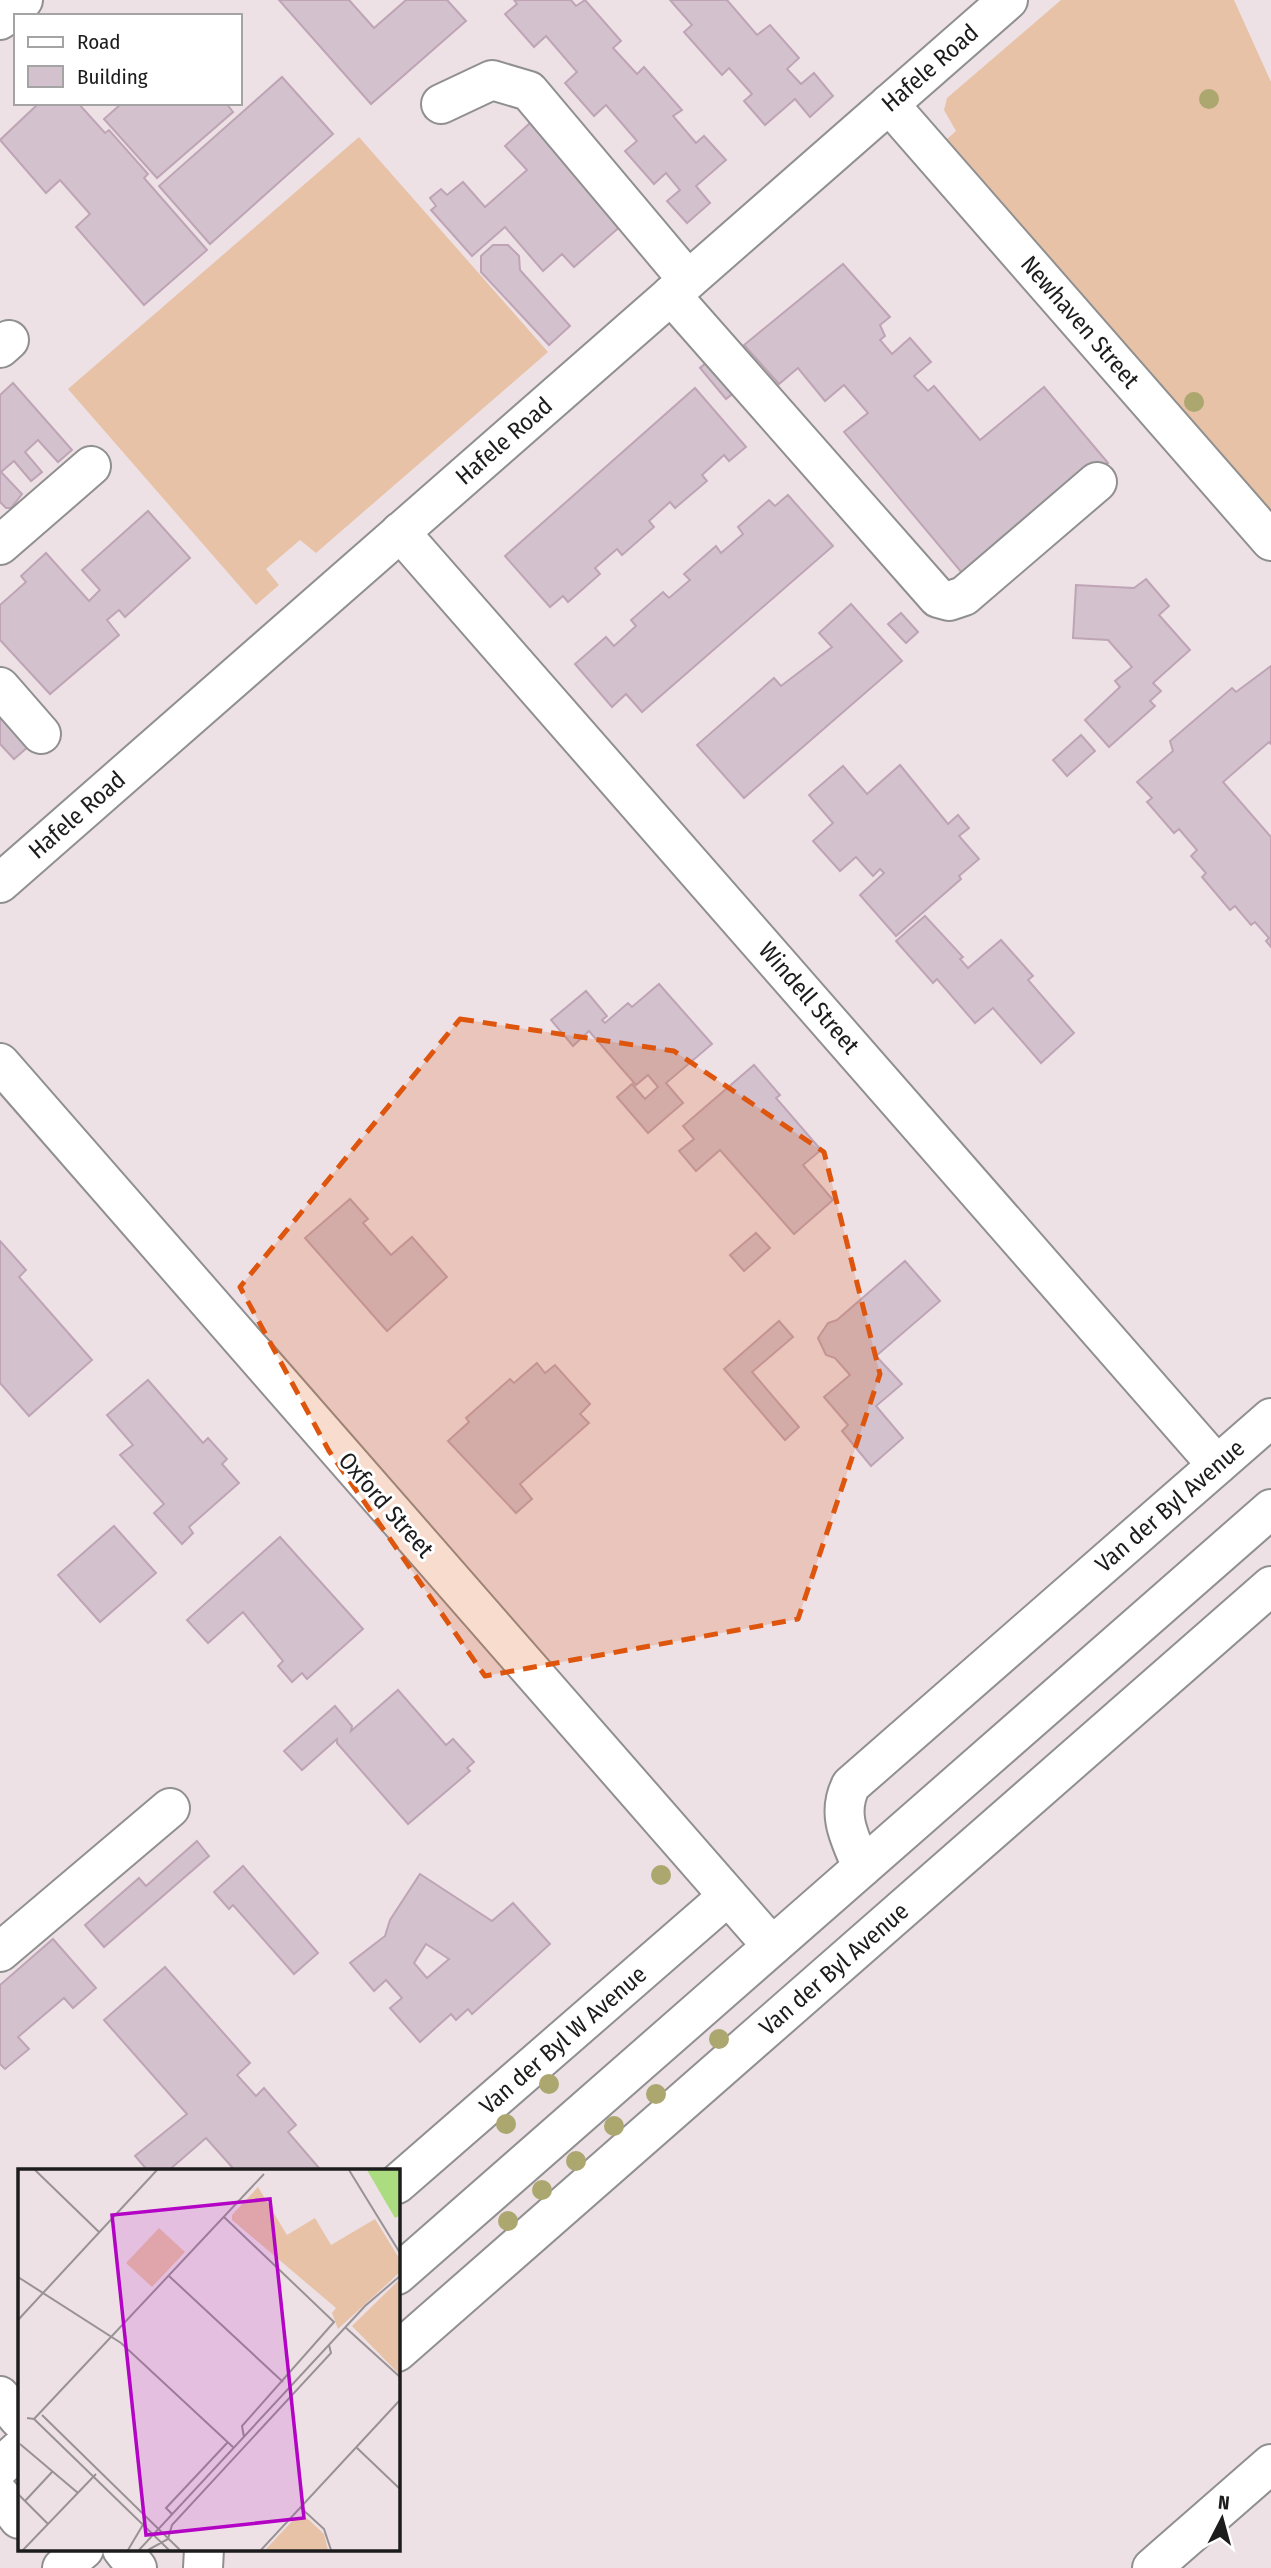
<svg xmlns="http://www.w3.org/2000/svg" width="1271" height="2568" font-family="'Fira Sans Condensed',sans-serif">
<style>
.grass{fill:#e7c2a7}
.building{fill:#d3c2cd;stroke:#bea4b5;stroke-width:2;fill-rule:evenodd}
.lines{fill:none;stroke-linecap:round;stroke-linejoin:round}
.minor-casing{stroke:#909090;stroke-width:42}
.minor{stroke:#fff;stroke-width:38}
.tree{fill:#aca66f}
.marked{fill:#de560d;fill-opacity:0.2;stroke:#de560d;stroke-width:5;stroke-dasharray:14 9;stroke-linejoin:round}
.labels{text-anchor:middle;stroke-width:6;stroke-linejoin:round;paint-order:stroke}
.street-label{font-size:24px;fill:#1c1c1c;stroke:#fff}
.inset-road{fill:none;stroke:#999295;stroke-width:2}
.view{fill:#b303c4;fill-opacity:0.15;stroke:#b303c4;stroke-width:3.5}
.inset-edge{fill:none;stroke:#1c1c1c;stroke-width:3.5}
</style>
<rect width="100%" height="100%" fill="#ede1e6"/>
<!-- grass -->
<g class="grass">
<polygon points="1061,0 1234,0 1271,82 1271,512 947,139 956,131 944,110 947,98"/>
<polygon points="359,137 548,352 316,553 300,540 266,569 279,585 256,605 68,389"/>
</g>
<!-- building -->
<g class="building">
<polygon points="279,0 349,0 374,28 406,0 447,0 466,21 371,104"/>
<polygon points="514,0 571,0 576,6 585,0 621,41 613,48 637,74 644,67 682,110 673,116 696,143 704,136 726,160 696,186 710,203 687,223 667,201 680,190 666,173 654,184 625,151 637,141 606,105 594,116 565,83 577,72 546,36 534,47 505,14 517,4"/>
<polygon points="670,0 727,0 757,35 770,25 799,58 787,69 801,84 814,73 833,96 810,117 795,99 765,125 744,101 752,94 729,68 722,75 684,32 692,25"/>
<polygon points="282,77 333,134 210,244 159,186"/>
<polygon points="39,103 78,103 105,133 109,130 148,174 144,178 207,250 144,305 76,227 90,214 60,180 46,193 0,140"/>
<polygon points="122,103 226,103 233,112 157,178 104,119"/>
<polygon points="530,123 622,225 574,267 562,254 543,271 505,227 472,256 431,210 436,206 430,198 441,189 447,195 463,182 485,207 527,170 505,146"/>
<polygon points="493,245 508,245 519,256 520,270 570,326 549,345 481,272 481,256"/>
<polygon points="843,264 890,317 880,325 885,336 880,340 892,354 910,338 931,362 914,376 928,391 934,386 980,440 1044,387 1108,463 968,580 844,432 868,413 844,385 825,401 798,368 779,384 744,345"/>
<polygon points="712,358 738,389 726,399 700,368"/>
<polygon points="13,383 72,450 58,462 38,440 25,452 42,472 31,481 14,461 1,472 22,494 11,508 6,508 0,502 0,395"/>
<polygon points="695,388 746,447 729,461 724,455 702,475 707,481 675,508 670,502 649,521 654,527 622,555 617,549 595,568 600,574 568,602 563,596 550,607 505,556"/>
<polygon points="788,495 833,546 642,712 626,694 612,707 575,664 606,637 614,646 636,626 631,620 663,592 669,598 690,580 684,574 716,546 721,553 743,534 738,527 769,500 775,506"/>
<polygon points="148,511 190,558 125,617 119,610 107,620 119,635 50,694 0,640 0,605 26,582 21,576 46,553 89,601 100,590 82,570"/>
<polygon points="1146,579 1169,606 1159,615 1190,650 1153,683 1161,691 1150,701 1155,706 1109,747 1085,720 1120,687 1115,681 1132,667 1108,640 1073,638 1076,585 1134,588"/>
<polygon points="851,604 902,661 744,798 697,745 774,678 781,686 832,647 819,633"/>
<polygon points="901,613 918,632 906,643 888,624"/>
<polygon points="1271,666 1271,744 1269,742 1223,782 1271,837 1271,947 1266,941 1269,938 1255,922 1251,925 1235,906 1230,910 1202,877 1206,873 1191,856 1197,850 1179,829 1174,833 1147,802 1152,798 1137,782 1173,751 1170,741 1232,688 1236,692"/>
<polygon points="0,715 28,747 14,759 0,744"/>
<polygon points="1081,735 1095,751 1067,776 1053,760"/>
<polygon points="900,765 948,824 958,815 969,828 959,836 979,859 959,876 961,879 896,936 860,895 884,873 880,869 873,876 856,857 840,871 813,841 833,823 809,795 843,766 867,794"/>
<polygon points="925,916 963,957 960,959 968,968 1001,940 1033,976 1028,980 1074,1033 1041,1063 993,1008 975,1023 937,979 933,983 896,941"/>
<polygon points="659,984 712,1044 666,1083 683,1103 648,1133 617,1097 632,1084 645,1099 658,1087 648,1075 636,1085 589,1031 573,1046 551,1020 586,991 607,1016 602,1020 605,1023 628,1003 632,1007"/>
<polygon points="754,1065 780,1095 776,1098 821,1150 803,1165 833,1200 794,1234 720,1150 696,1171 679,1151 694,1139 683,1126"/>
<polygon points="350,1199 368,1219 363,1223 391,1255 412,1237 447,1277 387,1331 305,1238"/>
<polygon points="756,1233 770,1248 744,1271 730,1255"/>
<polygon points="0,1241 26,1270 19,1277 92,1360 29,1416 0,1383"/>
<polygon points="905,1261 940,1301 876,1356 902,1384 876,1406 903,1438 871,1466 842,1431 848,1425 824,1397 850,1375 835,1358 826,1355 818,1338 828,1323 837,1320"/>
<polygon points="779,1321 793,1337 752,1372 799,1427 785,1440 724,1369"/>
<polygon points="537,1363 545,1373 555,1365 590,1404 580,1414 589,1423 520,1484 532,1499 516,1513 448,1441 469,1422 466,1418 510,1379 514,1383"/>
<polygon points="148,1380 203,1443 208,1438 227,1459 222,1464 239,1483 189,1527 193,1533 182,1544 154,1513 164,1504 120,1455 133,1445 107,1415"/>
<polygon points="114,1526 156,1573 100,1622 58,1575"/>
<polygon points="280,1537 363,1629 307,1679 302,1673 292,1682 278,1666 283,1661 243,1612 208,1643 187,1620"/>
<polygon points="398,1690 446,1745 453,1739 474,1762 467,1768 470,1771 408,1824 337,1743 337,1739 302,1770 284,1751 335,1706 352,1726 351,1731"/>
<polygon points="197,1841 209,1856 104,1947 85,1925 139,1878 146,1886"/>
<polygon points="243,1866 318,1953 294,1974 233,1905 229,1909 214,1892"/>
<path d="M420 1874 492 1921 513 1903 550 1944 472 2014 468 2009 456 2020 451 2014 420 2042 390 2008 402 1998 386 1980 374 1991 350 1963 385 1936 390 1920ZM426 1944 449 1959 427 1978 414 1963Z"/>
<polygon points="53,1939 96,1988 73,2008 64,1998 18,2037 29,2049 5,2069 0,2064 0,1985"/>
<polygon points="165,1967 250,2063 237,2075 256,2096 264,2088 296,2125 288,2132 319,2168 316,2171 228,2171 232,2167 206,2138 168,2171 148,2171 135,2156 187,2114 104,2020"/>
</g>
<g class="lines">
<defs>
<g id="minor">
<polyline points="0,20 23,0"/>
<polyline points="441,104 492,80 529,91 688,280"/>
<polyline points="889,104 1271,541"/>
<polyline points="671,295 938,598 949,601 964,596 1097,482"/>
<polyline points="0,348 9,340"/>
<polyline points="400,532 1217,1465"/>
<polyline points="0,545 91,466"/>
<polyline points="0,687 41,734"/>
<polyline points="0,883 1008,0"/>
<polyline points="0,1063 772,1946"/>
<path d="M862 1867C850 1839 836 1814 851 1785L1271 1418"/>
<polyline points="0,1952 170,1808"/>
<polyline points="397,2184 728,1896"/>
<polyline points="397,2275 1271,1509"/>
<polyline points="397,2352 1271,1586"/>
<polyline points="0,2396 19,2419"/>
<polyline points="0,2467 19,2450"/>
<polyline points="0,2495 19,2519"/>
<polyline points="122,2549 137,2568"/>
<polyline points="62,2568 84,2549"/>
<polyline points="203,2568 204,2549"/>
<polyline points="1152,2568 1271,2464"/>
</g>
</defs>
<!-- minor casing -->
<use href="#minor" class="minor-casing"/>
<!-- minor -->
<use href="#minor" class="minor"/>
</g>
<!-- trees -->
<g class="tree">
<circle cx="1209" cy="99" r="10"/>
<circle cx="1194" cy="402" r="10"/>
<circle cx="661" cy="1875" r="10"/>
<circle cx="719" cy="2039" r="10"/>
<circle cx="549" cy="2084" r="10"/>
<circle cx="656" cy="2094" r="10"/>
<circle cx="506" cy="2124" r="10"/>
<circle cx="614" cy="2126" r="10"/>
<circle cx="576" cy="2161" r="10"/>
<circle cx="542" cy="2190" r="10"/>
<circle cx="508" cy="2221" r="10"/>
</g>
<!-- marked area -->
<path class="marked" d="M460 1019 674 1051 824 1152 880 1374 798 1619 485 1676 329 1451 240 1287Z"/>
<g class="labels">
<!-- street labels -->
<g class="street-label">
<text transform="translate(930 68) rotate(-41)" y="8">Hafele Road</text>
<text transform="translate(1080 322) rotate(49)" y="8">Newhaven Street</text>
<text transform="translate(504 441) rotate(-41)" y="8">Hafele Road</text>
<text transform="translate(77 815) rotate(-41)" y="8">Hafele Road</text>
<text transform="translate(809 998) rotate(49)" y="8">Windell Street</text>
<text transform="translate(386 1505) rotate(49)" y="8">Oxford Street</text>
<text transform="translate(1170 1506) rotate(-41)" y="8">Van der Byl Avenue</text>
<text transform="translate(834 1969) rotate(-41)" y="8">Van der Byl Avenue</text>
<text transform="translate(563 2040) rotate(-41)" y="8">Van der Byl W Avenue</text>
</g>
</g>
<!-- overview -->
<g transform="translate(18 2169)">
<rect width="382" height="382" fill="#ede1e6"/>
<path d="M240 18 269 66 297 49 313 76 357 50 381 89V104L320 160 314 144 318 139 214 51V46ZM141 59 167 83 134 118 108 94ZM381 111V205L334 157ZM277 349H289L306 365 310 381H247Z" fill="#e7c2a7"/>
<path d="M349 1H381V47L377 49Z" fill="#abdc7f"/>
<path class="inset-road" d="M17 1 81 63M331 1 382 84M206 48 316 153 224 257 226 268M151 107 265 213M0 108 103 174 216 279M0 151 139 1M327 158 382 208M24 246 162 381M9 249 16 250 151 381M16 250 246 5M2 275 60 324M338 278 382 320M0 325 30 355M7 332 34 303M283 339 306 360 313 381M154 345 148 339 210 273M5 381 78 305M110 381 126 354M121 381 347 137 382 107M130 381 150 370 154 356 313 184 311 176M243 381 382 231"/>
<path class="view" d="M252 30 286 349 128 366 94 46Z"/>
<rect width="382" height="382" class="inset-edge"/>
</g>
<!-- legend -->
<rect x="14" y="14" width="228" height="91" fill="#ffffff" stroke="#a4a4a4" stroke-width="2"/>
<rect x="28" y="37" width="35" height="10" fill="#ffffff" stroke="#a4a4a4" stroke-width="2"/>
<text x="77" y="49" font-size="21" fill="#1c1c1c">Road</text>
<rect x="28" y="66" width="35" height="21" fill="#d3c2cd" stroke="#a4a4a4" stroke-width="2"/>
<text x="77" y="84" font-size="21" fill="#1c1c1c">Building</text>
<!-- north arrow -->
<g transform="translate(1222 2519) rotate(6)" stroke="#ffffff" stroke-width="5" paint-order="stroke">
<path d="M0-5L12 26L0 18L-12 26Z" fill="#1c1c1c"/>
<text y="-10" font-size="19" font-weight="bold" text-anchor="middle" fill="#1c1c1c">N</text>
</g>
</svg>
